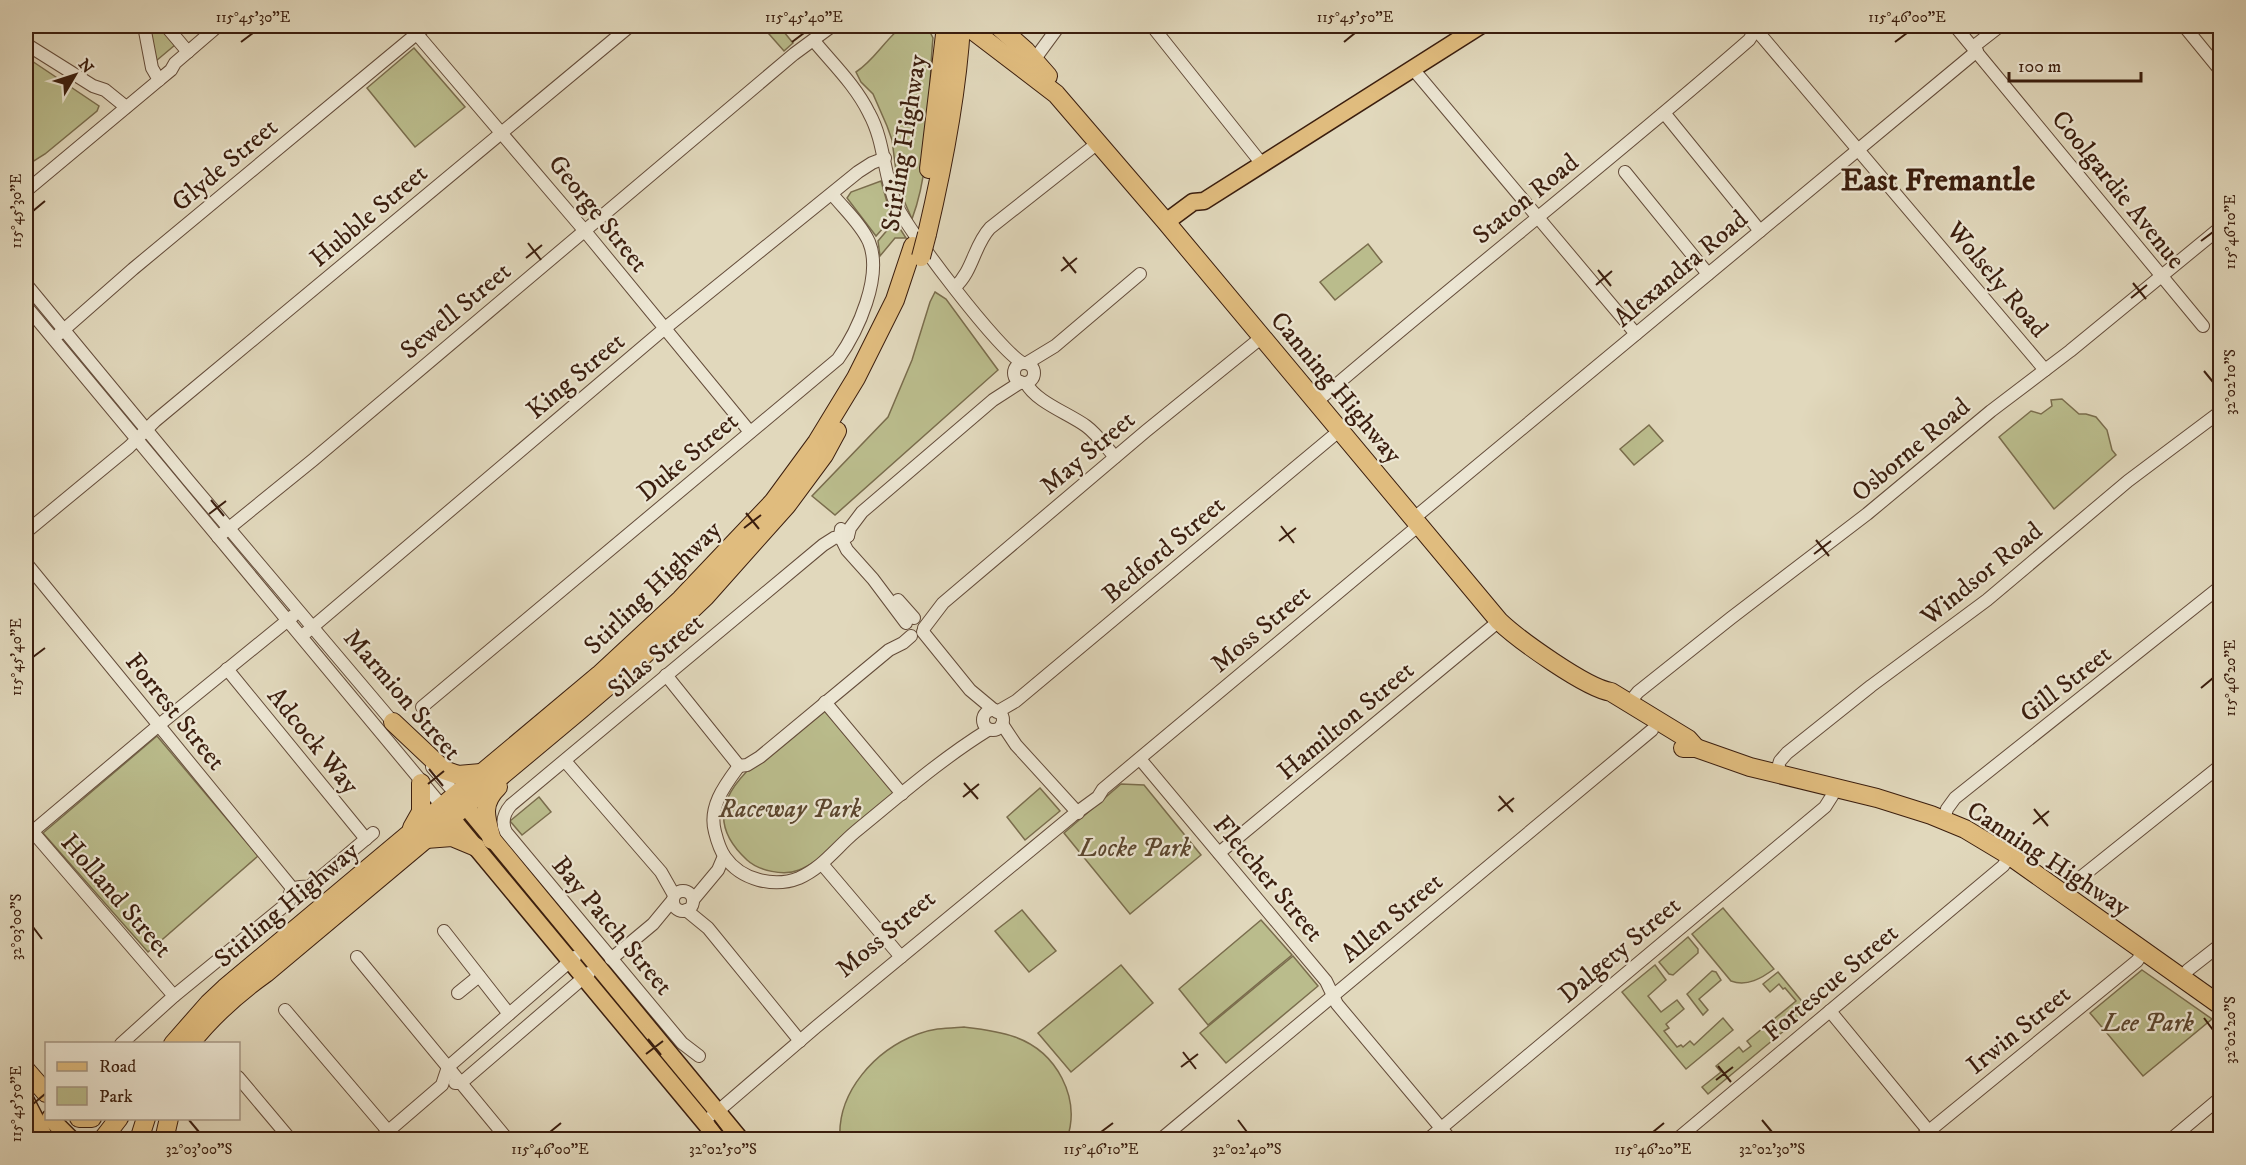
<svg xmlns="http://www.w3.org/2000/svg" width="2246" height="1165" font-family="'IM FELL DW Pica',serif">
<style>
.green{fill:#babc8c;stroke:#7a6d4d;stroke-width:1.5}
.lines{fill:none;stroke-linecap:round;stroke-linejoin:round}
.minor-casing{stroke:#644c3a;stroke-width:14}
.major-casing{stroke:#3b1e0e;stroke-width:19}
.highway-casing{stroke:#3b1e0e;stroke-width:20}
.minor{stroke:#ece6d3;stroke-width:12}
.major{stroke:#e0bc7e;stroke-width:16}
.highway{stroke:#e0bc7e;stroke-width:18}
.highway-bridge-casing{stroke:#3b1e0e;stroke-width:20;stroke-linecap:butt}
.highway-bridge{stroke:#e0bc7e;stroke-width:18}
.ticks{fill:none;stroke:#3b1e0e;stroke-width:2}
.labels{text-anchor:middle;stroke-width:4.5;stroke-linejoin:round;paint-order:stroke}
.street-label{font-size:26px;fill:#3b1e0e;stroke:#ece6d3}
.park-label{font-size:26px;font-style:italic;fill:#5b462e;stroke:#ece6d3}
.district-label{font-size:32px;font-weight:bold;fill:#3b1e0e;stroke:#ece6d3}
.neatline{fill:none;stroke:#3b1e0e;stroke-width:2}
.ticks-label{font-size:15px;text-anchor:middle;fill:#3b1e0e}
</style>
<rect width="100%" height="100%" fill="#e1d8bc"/>
<filter id="stains"><feTurbulence type="fractalNoise" baseFrequency=".00333" numOctaves="4"/><feColorMatrix values="0 0 0 0 .2 0 0 0 0 .09 0 0 0 0 .02 0 0 0 .5 -.17"/></filter>
<radialGradient id="worn" r=".72"><stop offset=".6" stop-color="#630" stop-opacity="0"/><stop offset="1" stop-color="#630" stop-opacity=".3"/></radialGradient>
<!-- green -->
<g class="green">
<polygon points="148,26 161,26 175,45 156,61"/>
<polygon points="762,26 779,26 793,43 784,51"/>
<path d="M914 26H927L933 38C927 97 933 163 912 219L898 187 892 140 887 126 873 94 861 82 856 72C873 61 883 43 898 30H907Z"/>
<polygon points="414,48 465,107 415,147 367,88"/>
<polygon points="26,57 99,106 97,111 45,154 26,166"/>
<polygon points="881,181 887,202 894,216 876,236 847,198 851,192"/>
<polygon points="895,221 906,238 895,238 880,256 878,241"/>
<polygon points="1368,244 1382,262 1335,300 1320,282"/>
<polygon points="935,292 946,299 998,370 835,515 812,496 888,417 912,360 930,302"/>
<polygon points="2062,399 2079,414 2086,414 2096,417 2107,430 2112,450 2116,455 2054,509 1999,437 2031,411 2041,414 2052,406 2051,400"/>
<polygon points="1649,425 1663,441 1634,465 1620,449"/>
<path d="M824 706 895 793C870 814 827 859 799 870 784 876 759 871 747 860 698 815 735 779 774 747 791 733 807 720 824 706Z"/>
<polygon points="157,736 258,856 148,952 43,833"/>
<polygon points="1121,784 1144,785 1201,855 1130,914 1064,833"/>
<polygon points="1040,788 1060,811 1025,840 1007,817"/>
<polygon points="539,797 551,812 522,835 510,821"/>
<path d="M1723 908 1774 969C1762 978 1747 987 1731 981L1692 934Z"/>
<polygon points="1022,910 1056,951 1029,972 995,931"/>
<polygon points="1261,920 1292,955 1208,1025 1179,989"/>
<polygon points="1688,937 1698,949 1698,953 1673,975 1669,974 1659,962"/>
<polygon points="1293,956 1318,986 1226,1063 1200,1033"/>
<polygon points="1121,965 1153,1003 1071,1072 1038,1033"/>
<polygon points="1655,965 1666,980 1648,996 1661,1012 1677,1000 1684,1009 1666,1024 1669,1028 1664,1031 1677,1047 1681,1045 1683,1047 1690,1041 1694,1045 1723,1018 1733,1030 1686,1069 1622,992"/>
<polygon points="2142,970 2212,1019 2143,1076 2090,1013"/>
<polygon points="1712,971 1716,972 1721,980 1699,999 1708,1010 1703,1015 1687,994"/>
<polygon points="1778,972 1809,1010 1708,1094 1702,1087 1721,1072 1716,1066 1739,1047 1743,1052 1751,1046 1747,1041 1796,1001 1785,988 1783,989 1779,984 1770,992 1763,984"/>
<path d="M964 1027C981 1029 999 1031 1015 1037 1057 1052 1081 1098 1067 1139H840C837 1092 875 1050 918 1034 933 1028 949 1028 964 1027Z"/>
</g>
<g class="lines">
<defs>
<g id="minor">
<polyline points="144,26 152,68 159,80"/>
<polyline points="166,26 188,52"/>
<polyline points="410,26 584,230 750,432"/>
<polyline points="1152,26 1262,164"/>
<polyline points="1753,26 2045,370"/>
<polyline points="1955,26 2203,326"/>
<polyline points="2184,26 2220,70"/>
<path d="M814 41C833 64 856 86 869 113 885 142 883 174 896 204 907 230 1001 353 1023 363"/>
<polyline points="26,44 93,86 105,90 126,107"/>
<polyline points="1973,47 2000,26"/>
<polyline points="1034,60 1059,26"/>
<polyline points="1413,69 1636,334"/>
<polyline points="1665,114 1760,231"/>
<polyline points="1625,172 1708,274"/>
<polyline points="26,191 159,80 171,70 175,63 218,26"/>
<polyline points="26,284 188,480 397,727"/>
<path d="M955 287C973 271 974 245 990 228L1099 142"/>
<polyline points="26,306 442,806"/>
<polyline points="59,334 133,269 426,26"/>
<polyline points="1027,363 1055,346 1140,274"/>
<circle cx="1024" cy="373" r="10"/>
<path d="M1026 383C1036 402 1068 413 1086 426 1097 434 1106 447 1115 457"/>
<path d="M1315 403C1458 280 1607 164 1749 40L1758 26"/>
<polyline points="1413,519 1977,51"/>
<polyline points="841,529 840,536 847,550 873,579 906,623"/>
<polyline points="26,532 129,447 155,421 630,26"/>
<polyline points="848,536 850,528 862,512 993,400 1021,382"/>
<polyline points="218,537 313,460 794,54 832,26"/>
<polyline points="26,563 292,888"/>
<polyline points="898,600 914,618"/>
<polyline points="924,628 943,603 1146,431 1262,337"/>
<polyline points="923,632 970,690 994,710"/>
<polyline points="302,636 664,329 858,172 872,163 885,158"/>
<polyline points="227,669 366,839"/>
<polyline points="666,675 739,766"/>
<polyline points="825,702 902,794"/>
<polyline points="1629,703 1638,692 1731,618 1867,514 1991,411 2070,351 2220,228"/>
<path d="M422 707 838 359C858 331 883 276 869 242 861 224 844 209 832 194"/>
<circle cx="993" cy="720" r="10"/>
<polyline points="997,712 1016,701 1339,431"/>
<polyline points="1002,724 1016,745 1078,813"/>
<polyline points="1140,759 1326,981 1337,1004 1451,1140"/>
<polyline points="565,761 661,872 674,895"/>
<path d="M739 766C725 785 708 807 715 832 717 840 720 850 725 857 741 880 774 888 799 878 822 868 836 848 855 832 898 797 941 759 988 730"/>
<polyline points="739,766 747,765 760,757 889,650 903,643 911,636"/>
<polyline points="432,767 456,794"/>
<polyline points="1776,774 1780,761 1787,753 1871,686 1987,600 2128,481 2220,412"/>
<polyline points="1944,819 1947,809 1955,798 2220,587"/>
<polyline points="26,824 174,996"/>
<polyline points="26,837 159,725 293,616"/>
<polyline points="1219,853 1499,621"/>
<polyline points="822,864 901,957"/>
<circle cx="683" cy="901" r="10"/>
<polyline points="2064,894 2070,886 2220,766"/>
<polyline points="693,900 718,870 724,856"/>
<polyline points="686,910 708,928 800,1041"/>
<polyline points="444,931 509,1014"/>
<polyline points="357,957 508,1140"/>
<polyline points="611,959 653,924 672,901"/>
<polyline points="2183,978 2188,970 2220,945"/>
<polyline points="458,993 479,976"/>
<polyline points="285,1010 388,1131"/>
<polyline points="1830,1011 1936,1140"/>
<path d="M121 1044 174 996 289 902C288 887 296 886 309 887L373 833"/>
<path d="M699 1056 682 1043 506 832C501 822 504 813 511 805L823 545 834 538 848 536"/>
<polyline points="238,1077 291,1140"/>
<polyline points="455,1083 461,1083 589,973"/>
<polyline points="711,1117 816,1027 1072,816 1098,797 1103,789 1418,526"/>
<polyline points="378,1140 442,1085 448,1067 575,957"/>
<polyline points="1160,1140 1652,730"/>
<polyline points="1427,1140 1825,807 1832,796 1834,788"/>
<polyline points="1676,1140 2003,866 2010,856"/>
<polyline points="1918,1140 2137,961 2144,951"/>
<polyline points="2170,1140 2220,1098"/>
</g>
<g id="major">
<polyline points="1166,222 1193,202 1204,201 1480,26"/>
<polyline points="458,797 741,1140"/>
<polyline points="444,809 719,1140"/>
<polyline points="26,1101 46,1140"/>
<polyline points="50,1118 72,1140"/>
</g>
<g id="highway">
<path d="M967 26 1056 94 1166 222 1499 621C1519 640 1586 688 1611 692L1688 739 1696 748"/>
<polyline points="998,26 1026,51 1048,76"/>
<polyline points="929,169 946,26"/>
<path d="M927 234C943 166 957 96 961 26"/>
<polyline points="393,722 444,770 458,775 481,773"/>
<polyline points="1683,748 1696,748 1750,767 1877,798 1931,815 1965,829 2010,856 2220,1005"/>
<polyline points="412,828 421,812 421,783"/>
<polyline points="426,839 452,837 476,847"/>
<path d="M492 840C486 819 480 804 498 787"/>
<polyline points="173,1044 209,1003 225,988 599,675 681,599 773,502 817,442 856,378 895,300 913,246"/>
<path d="M190 1044C212 1016 238 993 266 973L580 710 643 656 705 597 787 505 824 455 837 431"/>
<polyline points="26,1070 46,1093"/>
<polyline points="26,1117 35,1140"/>
<polyline points="79,1118 92,1118"/>
<polyline points="102,1140 119,1118"/>
<polyline points="139,1140 146,1118"/>
<polyline points="164,1140 169,1118"/>
</g>
</defs>
<!-- minor casing -->
<use href="#minor" class="minor-casing"/>
<!-- major casing -->
<use href="#major" class="major-casing"/>
<!-- highway casing -->
<use href="#highway" class="highway-casing"/>
<!-- minor -->
<use href="#minor" class="minor"/>
<!-- major -->
<use href="#major" class="major"/>
<!-- highway -->
<use href="#highway" class="highway"/>
<defs>
<polyline id="highway-bridge" points="921,257 927,234"/>
</defs>
<!-- highway-bridge casing -->
<use href="#highway-bridge" class="highway-bridge-casing"/>
<!-- highway-bridge -->
<use href="#highway-bridge" class="highway-bridge"/>
</g>
<!-- ticks -->
<path class="ticks" d="M241 42 253 33M792 42 804 33M1344 42 1355 33M1895 42 1907 33M33 211 45 201M2201 241 2213 232M528 243 541 260M1063 257 1076 273M526 258 542 245M1598 270 1611 286M1061 271 1077 258M2133 283 2146 299M1596 285 1612 271M2131 298 2147 285M2204 371 2213 382M211 500 224 516M746 513 759 529M209 514 226 501M1281 526 1294 543M744 528 761 515M1816 540 1829 556M1279 541 1296 528M1814 554 1831 541M33 657 45 648M2201 688 2213 678M429 769 443 786M964 783 978 799M428 784 444 771M1499 796 1513 812M963 797 979 784M2034 809 2048 826M1498 811 1514 798M2033 824 2049 811M33 927 42 939M2204 1018 2213 1030M648 1039 661 1055M1183 1052 1196 1069M646 1054 663 1041M1718 1066 1731 1082M1181 1067 1198 1054M1716 1080 1733 1067M33 1104 45 1094M189 1120 199 1132M714 1120 723 1132M1238 1120 1247 1132M1762 1120 1772 1132M550 1132 561 1123M1101 1132 1113 1123M1653 1132 1664 1123"/>
<g class="labels">
<!-- street labels -->
<g class="street-label">
<text transform="translate(903 143) rotate(-81)" y="9">Stirling Highway</text>
<text transform="translate(224 164) rotate(-40)" y="9">Glyde Street</text>
<text transform="translate(2119 189) rotate(51)" y="9">Coolgardie Avenue</text>
<text transform="translate(1525 198) rotate(-39)" y="9">Staton Road</text>
<text transform="translate(599 213) rotate(51)" y="9">George Street</text>
<text transform="translate(368 215) rotate(-40)" y="9">Hubble Street</text>
<text transform="translate(1680 268) rotate(-40)" y="9">Alexandra Road</text>
<text transform="translate(1998 279) rotate(50)" y="9">Wolsely Road</text>
<text transform="translate(455 310) rotate(-40)" y="9">Sewell Street</text>
<text transform="translate(575 375) rotate(-40)" y="9">King Street</text>
<text transform="translate(1337 387) rotate(50)" y="9">Canning Highway</text>
<text transform="translate(1910 449) rotate(-40)" y="9">Osborne Road</text>
<text transform="translate(1087 452) rotate(-40)" y="9">May Street</text>
<text transform="translate(687 456) rotate(-40)" y="9">Duke Street</text>
<text transform="translate(1163 549) rotate(-40)" y="9">Bedford Street</text>
<text transform="translate(1981 573) rotate(-39)" y="9">Windsor Road</text>
<text transform="translate(652 587) rotate(-44)" y="9">Stirling Highway</text>
<text transform="translate(1260 628) rotate(-40)" y="9">Moss Street</text>
<text transform="translate(655 655) rotate(-40)" y="9">Silas Street</text>
<text transform="translate(2065 683) rotate(-38)" y="9">Gill Street</text>
<text transform="translate(403 694) rotate(49)" y="9">Marmion Street</text>
<text transform="translate(176 711) rotate(51)" y="9">Forrest Street</text>
<text transform="translate(1345 720) rotate(-40)" y="9">Hamilton Street</text>
<text transform="translate(314 740) rotate(51)" y="9">Adcock Way</text>
<text transform="translate(2049 858) rotate(33)" y="9">Canning Highway</text>
<text transform="translate(1269 878) rotate(50)" y="9">Fletcher Street</text>
<text transform="translate(117 895) rotate(49)" y="9">Holland Street</text>
<text transform="translate(286 904) rotate(-40)" y="9">Stirling Highway</text>
<text transform="translate(1391 917) rotate(-40)" y="9">Allen Street</text>
<text transform="translate(613 925) rotate(50)" y="9">Bay Patch Street</text>
<text transform="translate(885 933) rotate(-40)" y="9">Moss Street</text>
<text transform="translate(1619 949) rotate(-40)" y="9">Dalgety Street</text>
<text transform="translate(1830 982) rotate(-40)" y="9">Fortescue Street</text>
<text transform="translate(2018 1029) rotate(-39)" y="9">Irwin Street</text>
</g>
<!-- park labels -->
<g class="park-label">
<text x="790" y="817">Raceway Park</text>
<text x="1135" y="856">Locke Park</text>
<text x="2148" y="1031">Lee Park</text>
</g>
<!-- district labels -->
<g class="district-label">
<text x="1938" y="190">East Fremantle</text>
</g>
</g>
<!-- margin -->
<rect width="2246" height="1165" fill="none" stroke="#e1d8bc" stroke-width="66"/>
<!-- legend -->
<rect x="45" y="1042" width="195" height="78" fill="#ece6d3" stroke="#a59684" stroke-width="1.5"/>
<rect x="57" y="1062" width="30" height="9" fill="#e0bc7e" stroke="#a59684" stroke-width="1.5"/>
<text x="99" y="1072" font-size="18" fill="#3b1e0e">Road</text>
<rect x="57" y="1087" width="30" height="18" fill="#babc8c" stroke="#a59684" stroke-width="1.5"/>
<text x="99" y="1102" font-size="18" fill="#3b1e0e">Park</text>
<!-- north arrow -->
<g transform="translate(75 75) rotate(51)" stroke="#ece6d3" stroke-width="4.5" paint-order="stroke">
<path d="M0-4.5L10 22L0 15L-10 22Z" fill="#3b1e0e"/>
<text y="-9" font-size="16" font-weight="bold" text-anchor="middle" fill="#3b1e0e">N</text>
</g>
<!-- scale -->
<path d="M2009 72v9h132v-9" fill="none" stroke="#3b1e0e" stroke-width="3"/>
<text x="2018" y="72" font-size="18" fill="#3b1e0e" stroke="#ece6d3" stroke-width="4.5" paint-order="stroke">100 m</text>
<rect x="33" y="33" width="2180" height="1099" class="neatline"/>
<g class="ticks-label">
<text x="253" y="22">115°45'30"E</text>
<text x="804" y="22">115°45'40"E</text>
<text x="1355" y="22">115°45'50"E</text>
<text x="1907" y="22">115°46'00"E</text>
<text transform="translate(16 211) rotate(-90)" y="5">115°45'30"E</text>
<text transform="translate(2230 232) rotate(-90)" y="5">115°46'10"E</text>
<text transform="translate(2230 382) rotate(-90)" y="5">32°02'10"S</text>
<text transform="translate(16 657) rotate(-90)" y="5">115°45'40"E</text>
<text transform="translate(2230 678) rotate(-90)" y="5">115°46'20"E</text>
<text transform="translate(16 927) rotate(-90)" y="5">32°03'00"S</text>
<text transform="translate(2230 1030) rotate(-90)" y="5">32°02'20"S</text>
<text transform="translate(16 1104) rotate(-90)" y="5">115°45'50"E</text>
<text x="199" y="1154">32°03'00"S</text>
<text x="550" y="1154">115°46'00"E</text>
<text x="723" y="1154">32°02'50"S</text>
<text x="1101" y="1154">115°46'10"E</text>
<text x="1247" y="1154">32°02'40"S</text>
<text x="1653" y="1154">115°46'20"E</text>
<text x="1772" y="1154">32°02'30"S</text>
</g>
<rect width="100%" height="100%" filter="url(#stains)"/>
<rect width="100%" height="100%" fill="url(#worn)"/>
</svg>
